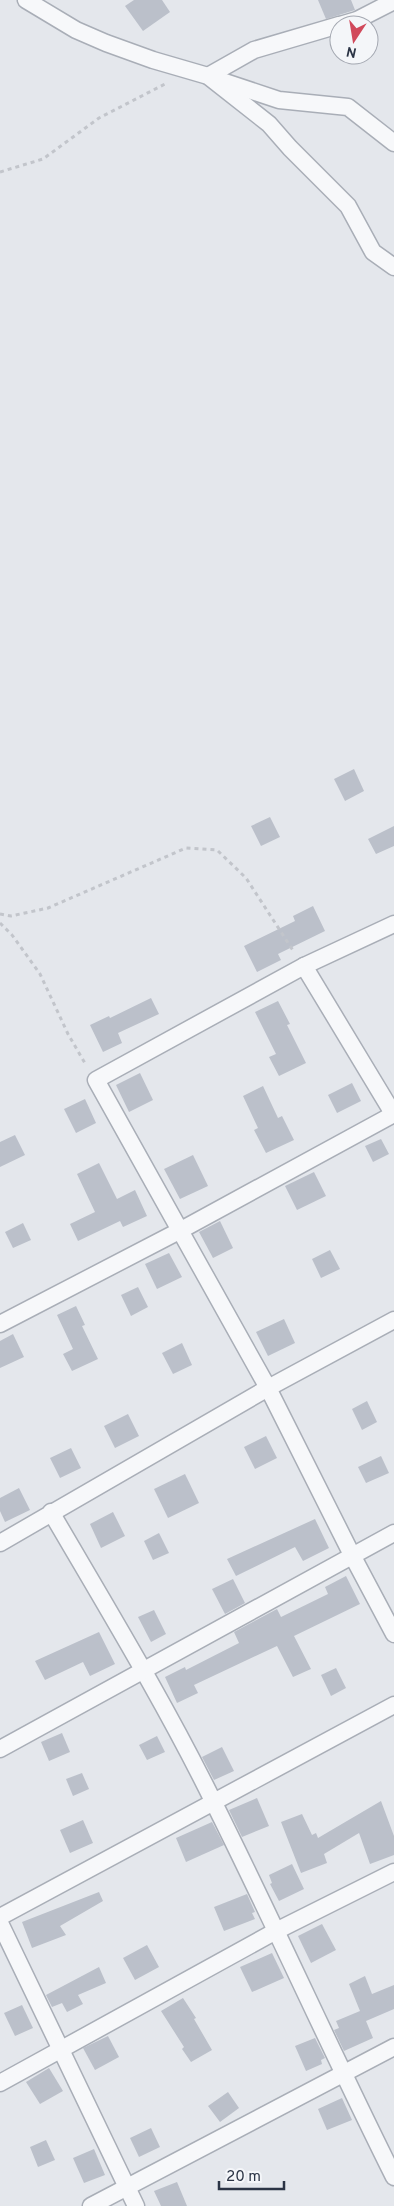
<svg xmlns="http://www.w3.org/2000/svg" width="394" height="2206" font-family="Overpass,sans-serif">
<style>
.building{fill:#bbc0ca}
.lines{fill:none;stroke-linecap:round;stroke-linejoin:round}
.minor-casing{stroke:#a9aeb7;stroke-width:19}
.path{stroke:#c2c5cb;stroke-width:3;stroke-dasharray:4 4;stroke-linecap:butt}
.minor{stroke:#f7f8fa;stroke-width:16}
</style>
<rect width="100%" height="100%" fill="#e4e7ec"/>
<!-- building -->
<g class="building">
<polygon points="134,0 162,0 170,12 143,31 125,6"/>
<polygon points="318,0 351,0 355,10 326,19"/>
<polygon points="354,769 364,791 345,801 334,779"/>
<polygon points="270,817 280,837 261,846 251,826"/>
<polygon points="394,826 394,846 376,854 368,839"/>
<polygon points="313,906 325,931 278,954 281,960 257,972 244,946 295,921 293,916"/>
<polygon points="151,998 159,1014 118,1033 122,1043 103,1052 90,1025 109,1016 110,1018"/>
<polygon points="278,1001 290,1024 287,1025 306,1063 279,1076 269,1057 276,1054 255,1012"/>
<polygon points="140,1073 153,1100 129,1112 116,1085"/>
<polygon points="352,1083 361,1101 337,1113 328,1095"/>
<polygon points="263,1086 278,1118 282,1116 294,1140 266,1153 254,1130 258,1128 243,1096"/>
<polygon points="85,1099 96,1123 76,1133 64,1109"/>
<polygon points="15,1135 25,1155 0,1167 0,1142"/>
<polygon points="381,1139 389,1154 373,1162 365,1146"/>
<polygon points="193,1155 208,1186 180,1199 164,1169"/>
<polygon points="99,1163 117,1199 135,1190 147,1216 123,1227 120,1221 78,1241 70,1224 95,1212 77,1174"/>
<polygon points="314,1172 326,1196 297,1210 285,1186"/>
<polygon points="220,1221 233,1248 213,1258 199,1232"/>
<polygon points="23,1223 31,1240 13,1248 5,1232"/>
<polygon points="330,1250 340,1269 321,1278 312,1259"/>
<polygon points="169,1253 182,1277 157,1289 145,1264"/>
<polygon points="138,1287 148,1307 131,1316 121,1295"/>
<polygon points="76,1306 85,1325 82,1326 98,1359 72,1371 63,1354 73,1349 57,1315"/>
<polygon points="284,1319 295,1343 268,1356 256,1332"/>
<polygon points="13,1334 24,1357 0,1368 0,1341"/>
<polygon points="182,1343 192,1365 173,1374 162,1353"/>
<polygon points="367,1401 377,1422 362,1430 352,1409"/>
<polygon points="128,1414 139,1436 115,1448 104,1426"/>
<polygon points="266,1436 277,1458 255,1469 244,1447"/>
<polygon points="71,1448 81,1468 60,1478 50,1458"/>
<polygon points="381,1456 389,1473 366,1483 358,1467"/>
<polygon points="185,1474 199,1503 168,1518 154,1489"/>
<polygon points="19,1488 30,1510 5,1522 0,1511 0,1498"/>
<polygon points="113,1512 125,1536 101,1548 90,1524"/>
<polygon points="315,1519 329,1548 303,1561 295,1547 236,1576 227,1559"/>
<polygon points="159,1533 169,1553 153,1560 144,1541"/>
<polygon points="346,1576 360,1604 294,1636 311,1669 293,1677 277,1646 194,1685 198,1693 177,1703 165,1677 185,1667 186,1670 239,1643 234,1632 277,1609 281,1617 328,1594 325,1587"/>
<polygon points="233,1579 245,1603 225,1614 212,1589"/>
<polygon points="154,1610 166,1634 151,1642 138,1617"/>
<polygon points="99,1632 115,1664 90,1676 83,1662 45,1680 35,1661"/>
<polygon points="336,1668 346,1688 331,1696 321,1675"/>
<polygon points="62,1733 70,1752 49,1761 41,1742"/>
<polygon points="157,1736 165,1752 147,1760 139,1745"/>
<polygon points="222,1747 234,1771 214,1780 202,1757"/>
<polygon points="82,1773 89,1789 73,1796 66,1779"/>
<polygon points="257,1798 269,1826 242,1837 229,1810"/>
<polygon points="381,1801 394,1836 394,1855 370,1864 359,1833 324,1854 327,1863 301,1873 281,1822 302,1814 312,1835 316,1833 318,1838"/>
<polygon points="83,1820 93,1843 70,1853 60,1830"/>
<polygon points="212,1822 224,1845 186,1862 176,1838"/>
<polygon points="292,1864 304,1889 279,1901 270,1884 272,1883 269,1875"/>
<polygon points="99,1892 103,1901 60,1926 66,1935 32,1948 22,1922"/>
<polygon points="247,1894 255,1912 252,1913 255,1919 224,1931 214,1907"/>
<polygon points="322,1924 336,1950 311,1963 298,1936"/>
<polygon points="147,1945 159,1967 135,1980 123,1958"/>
<polygon points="272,1953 284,1978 252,1992 240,1967"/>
<polygon points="99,1967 106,1983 78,1995 83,2004 67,2012 62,2003 52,2007 46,1995"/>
<polygon points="365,1976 372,1994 394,1985 394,2009 366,2021 373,2038 344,2051 334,2030 339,2028 336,2021 360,2011 349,1984"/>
<polygon points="183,1998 196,2018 194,2019 212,2050 191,2062 182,2049 184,2047 161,2011"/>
<polygon points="22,2005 33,2028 15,2036 4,2013"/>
<polygon points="108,2036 119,2057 95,2070 83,2048"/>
<polygon points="315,2038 325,2058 321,2060 322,2064 306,2071 295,2046"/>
<polygon points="49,2068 63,2091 40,2104 26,2082"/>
<polygon points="228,2092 239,2108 220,2122 208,2106"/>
<polygon points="342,2098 352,2120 327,2130 318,2109"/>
<polygon points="151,2128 160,2147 139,2157 130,2138"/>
<polygon points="46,2140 55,2160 38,2167 30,2147"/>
<polygon points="94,2149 105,2175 84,2183 73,2158"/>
<polygon points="177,2182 187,2206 161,2206 154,2191"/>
</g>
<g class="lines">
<defs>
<g id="minor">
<polyline points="26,0 76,30 106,43 153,60 208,76 269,124 290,148 348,206 373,252 394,267"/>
<polyline points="340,25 357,20 394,1"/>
<polyline points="208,76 254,50 339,25"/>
<polyline points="219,80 279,100 348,107 394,143"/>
<polyline points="394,924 304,966 96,1080 268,1388 352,1555 394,1634"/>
<polyline points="304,966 394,1115"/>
<polyline points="0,1324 181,1230 394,1114"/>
<path d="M51 1512C107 1608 165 1703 214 1803 276 1927 332 2053 394 2177"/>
<polyline points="0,1543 268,1388 394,1320"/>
<polyline points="0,1749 394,1533"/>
<polyline points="0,1917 394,1705"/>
<polyline points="0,1923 136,2206"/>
<polyline points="0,2083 276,1931 394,1872"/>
<polyline points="91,2206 394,2047"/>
</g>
</defs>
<!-- minor casing -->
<use href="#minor" class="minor-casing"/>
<!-- path -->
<g class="path">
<polyline points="0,172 43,159 99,118 165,84"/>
<polyline points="0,914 11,916 48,908 186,848 217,850 246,878 294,952"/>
<polyline points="0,923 12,935 40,974 68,1034 86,1065"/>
</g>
<!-- minor -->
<use href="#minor" class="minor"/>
</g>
<!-- north arrow -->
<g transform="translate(354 40) rotate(192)"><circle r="24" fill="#f4f6f9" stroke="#a4a8b1"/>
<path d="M0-4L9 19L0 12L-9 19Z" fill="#d1495b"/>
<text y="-8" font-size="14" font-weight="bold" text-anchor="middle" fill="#2b3445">N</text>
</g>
<!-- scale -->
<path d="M219 2181v8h65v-8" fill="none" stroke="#2b3445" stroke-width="2.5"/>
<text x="226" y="2181" font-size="15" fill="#2b3445" stroke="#f4f6f9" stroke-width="4" paint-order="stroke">20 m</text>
</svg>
